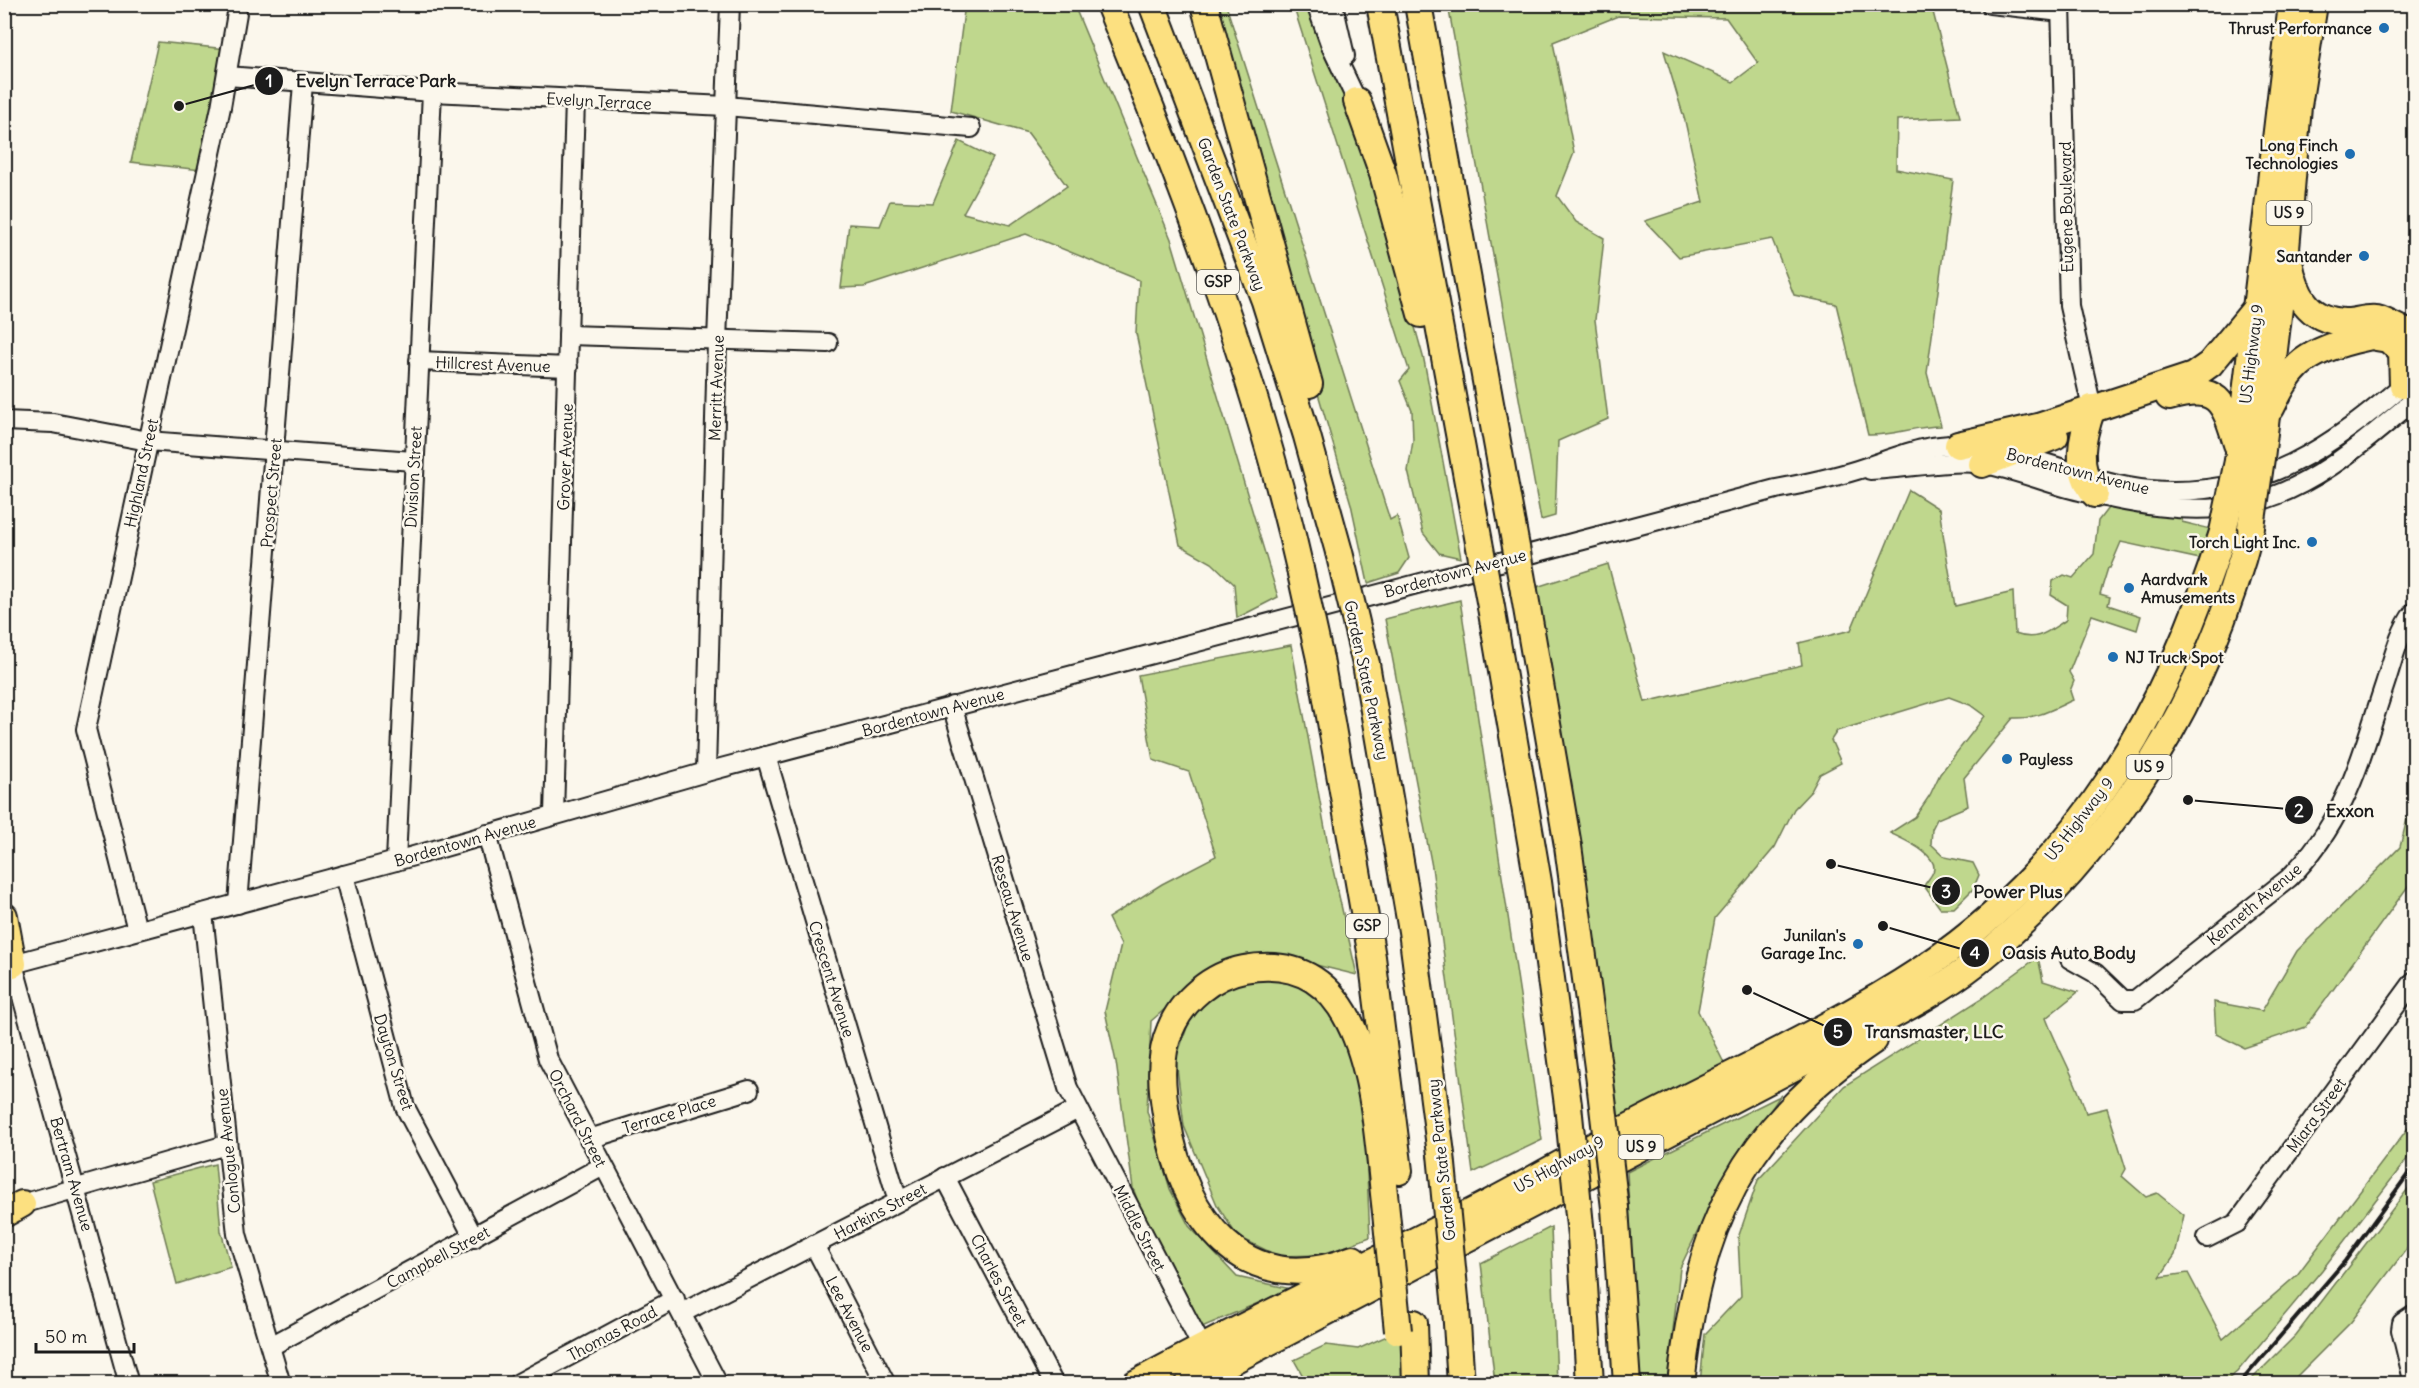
<svg xmlns="http://www.w3.org/2000/svg" width="2419" height="1388" font-family="Delius,sans-serif">
<style>
.green{fill:#bfd78d;stroke:#6e7a54;stroke-width:1.5}
.lines{fill:none;stroke-linecap:round;stroke-linejoin:round}
.minor-casing{stroke:#1c1c1c;stroke-width:22}
.highway-casing{stroke:#1c1c1c;stroke-width:30}
.minor{stroke:#fbf7ec;stroke-width:18}
.highway{stroke:#fce080;stroke-width:26}
.rail{stroke:#1c1c1c;stroke-width:4}
.highway-bridge-casing{stroke:#1c1c1c;stroke-width:30;stroke-linecap:butt}
.highway-bridge{stroke:#fce080;stroke-width:26}
.poi-dot{fill:#1f6fb2;stroke:#fbf7ec;stroke-width:2}
.labels{text-anchor:middle;stroke-width:5;stroke-linejoin:round;paint-order:stroke}
.shield{fill:#fbf7ec;stroke:#5f5e5a;stroke-width:1.5}
.shield-label{font-size:15px;font-weight:bold;fill:#1c1c1c}
.poi-label{font-size:16px;font-weight:bold;fill:#1c1c1c;stroke:#fbf7ec;text-anchor:end}
.street-label{font-size:16px;fill:#1c1c1c;stroke:#fbf7ec}
.leader{fill:none;stroke:#1c1c1c;stroke-width:2}
.callout-dot{fill:#1c1c1c;stroke:#fbf7ec;stroke-width:2}
.mark-label{font-size:18px;text-anchor:middle;font-weight:bold;fill:#fff}
.callout-label{font-size:18px;text-anchor:middle;font-weight:bold;fill:#1c1c1c;stroke:#fbf7ec;stroke-width:5;stroke-linejoin:round;paint-order:stroke}
</style>
<rect width="100%" height="100%" fill="#fbf7ec"/>
<filter id="ink" filterUnits="userSpaceOnUse"><feTurbulence type="fractalNoise" baseFrequency=".0167" numOctaves="2"/><feDisplacementMap in="SourceGraphic" scale="12" xChannelSelector="R" yChannelSelector="G"/><feConvolveMatrix kernelMatrix="1 2 1 2 8 2 1 2 1" color-interpolation-filters="sRGB"/></filter>
<g filter="url(#ink)">
<!-- green -->
<g class="green">
<polygon points="965,4 1074,5 1171,239 1278,597 1237,618 1234,584 1212,563 1180,545 1136,333 1139,280 1026,234 864,287 841,288 849,224 880,226 890,201 933,203 959,141 993,158 963,213 1010,225 1067,186 1028,133 951,111"/>
<path d="M1889 4 1933 12 1960 117 1897 120 1896 169 1953 180 1927 373 1941 426C1915 426 1892 436 1868 435L1836 304 1794 295 1772 239 1679 257 1645 221 1703 202 1685 121 1664 51 1733 82 1758 63 1726 18 1618 16 1553 42 1574 153 1557 196 1576 222 1604 238 1595 320 1608 419 1558 441 1555 516 1541 520 1448 5Z"/>
<polygon points="1215,5 1226,5 1390,520 1397,516 1409,558 1399,573 1368,583 1351,504 1267,223"/>
<polygon points="1293,5 1308,5 1347,102 1381,204 1424,360 1461,558 1439,553 1423,533 1408,471 1413,441 1412,411 1400,381 1409,370"/>
<polygon points="158,42 227,49 201,170 131,162"/>
<path d="M1909 490 1939 509 1955 606 2013 592 2015 634C2037 642 2047 632 2066 620L2067 605 2051 595 2053 581 2064 575 2073 578 2094 554 2098 521 2115 499 2178 509 2182 522 2223 532 2214 562 2121 542 2110 568H2108L2100 594 2110 597 2108 605 2141 616 2137 630 2092 615 2069 672 2074 681 2070 691 2073 700C2053 709 2037 719 2013 718L1964 778 1968 806 1937 819 1932 829 1931 844 1945 857 1973 863 1979 875 1973 889 1954 908H1940L1924 886C1926 882 1930 878 1932 874 1943 856 1904 840 1890 833L1915 817 1930 795 1940 774 1985 716 1970 705 1949 697 1837 731 1831 740 1841 763 1820 774 1811 791 1794 809 1775 847 1715 918 1698 1011 1730 1075 1606 1140 1524 591 1608 564 1645 702 1802 665 1799 643 1851 630Z"/>
<polygon points="1460,600 1542,1140 1473,1173 1432,867 1385,619"/>
<polygon points="1291,645 1331,861 1357,975 1271,954 1209,971 1151,1021 1147,1111 1170,1189 1189,1226 1237,1277 1291,1289 1202,1327 1147,1226 1133,1188 1116,1062 1105,1011 1121,945 1108,918 1162,884 1216,856 1189,772 1153,760 1138,675"/>
<polygon points="2414,806 2414,878 2306,1027 2244,1048 2216,1034 2214,1002 2262,1011 2297,951 2400,847 2408,815"/>
<path d="M2038 957 2043 981 2078 992 2046 1018C2058 1050 2077 1080 2086 1113L2107 1108 2126 1169 2122 1176 2146 1197 2157 1193 2184 1215 2175 1255 2160 1277 2188 1273 2223 1339 2297 1275 2414 1120V1150L2322 1270 2237 1372 2223 1383H1700L1705 1334 1741 1296 1738 1238 1758 1180 1844 1086 1981 999Z"/>
<polygon points="1236,979 1285,980 1317,993 1348,1040 1363,1089 1370,1237 1323,1255 1278,1256 1237,1236 1217,1205 1184,1126 1176,1059 1193,1010"/>
<polygon points="1780,1096 1719,1187 1680,1268 1667,1383 1639,1383 1627,1172"/>
<polygon points="215,1164 221,1231 231,1267 177,1284 150,1181"/>
<polygon points="2414,1181 2414,1239 2351,1322 2290,1383 2248,1383 2296,1335"/>
<polygon points="1551,1227 1557,1383 1495,1383 1481,1263"/>
<polygon points="1398,1331 1410,1383 1307,1383 1294,1360 1326,1345 1358,1349"/>
</g>
<g class="lines">
<defs>
<g id="minor">
<polyline points="1316,4 1331,46 1357,101"/>
<polyline points="1333,4 1345,56"/>
<polyline points="1990,4 2061,12"/>
<polyline points="2061,4 2069,306 2092,408"/>
<polyline points="227,76 432,92 726,106 971,128"/>
<polyline points="568,335 828,343"/>
<polyline points="419,361 568,367"/>
<polyline points="4,421 53,423 148,441 413,461"/>
<path d="M2008 453C2055 463 2101 486 2150 490 2260 499 2332 447 2411 378"/>
<path d="M1870 470C1907 469 1947 459 1984 464 2016 469 2048 484 2080 491 2132 504 2188 515 2242 505 2308 493 2365 442 2414 400"/>
<polyline points="952,706 1068,1088 1202,1347"/>
<polyline points="766,756 898,1201"/>
<polyline points="706,772 717,341 730,4"/>
<polyline points="554,814 575,100"/>
<polyline points="487,834 548,1059 718,1384"/>
<polyline points="396,861 432,92"/>
<polyline points="344,875 405,1107 474,1238"/>
<polyline points="238,904 303,83"/>
<polyline points="203,913 237,1234 281,1384"/>
<polyline points="137,930 86,729 221,107 237,13"/>
<path d="M2070 959 2095 973 2123 1000H2135L2289 878C2347 820 2360 759 2385 684 2393 660 2399 632 2414 612"/>
<polyline points="13,964 129,1384"/>
<path d="M4 970 13 964 396 861 706 772 1776 489C1803 484 1831 478 1857 470 1893 459 1931 440 1969 446"/>
<polyline points="589,1139 749,1090"/>
<polyline points="945,1177 1054,1384"/>
<polyline points="22,1204 226,1145"/>
<polyline points="2207,1238 2237,1223 2414,981"/>
<polyline points="814,1245 886,1384"/>
<polyline points="682,1313 1078,1109"/>
<polyline points="271,1346 603,1166"/>
<polyline points="517,1384 675,1299"/>
<polyline points="2414,1384 2401,1330 2402,1323 2414,1315"/>
</g>
<g id="highway">
<path d="M1109 4C1185 190 1255 372 1300 569"/>
<polyline points="1152,4 1265,301 1307,436 1339,552"/>
<polyline points="1204,4 1309,384"/>
<polyline points="1380,4 1476,526"/>
<polyline points="1418,4 1512,525"/>
<polyline points="1357,101 1383,174 1421,314"/>
<path d="M2289 262C2295 293 2307 320 2344 322 2354 323 2366 317 2377 319 2385 321 2395 327 2403 331"/>
<polyline points="2376,337 2388,339 2402,352 2403,385"/>
<path d="M2169 397C2218 383 2224 401 2237 444"/>
<path d="M2092 408C2082 437 2074 468 2095 494"/>
<path d="M2271 408C2279 392 2286 377 2299 365 2323 343 2383 331 2414 332"/>
<polyline points="1958,445 2038,427 2193,376 2210,364 2257,307"/>
<polyline points="2261,458 2286,249 2298,106 2314,4"/>
<polyline points="2238,461 2292,4"/>
<polyline points="1982,464 2055,436"/>
<polyline points="1524,591 1568,846 1600,1082"/>
<polyline points="1491,607 1538,882 1568,1105"/>
<polyline points="1320,659 1372,957 1399,1171"/>
<polyline points="1366,664 1412,931 1441,1154"/>
<polyline points="4,916 13,964"/>
<polyline points="1615,1208 1627,1384"/>
<polyline points="4,1214 22,1204"/>
<polyline points="1581,1236 1590,1384"/>
<path d="M1353 1259C1244 1302 1183 1219 1167 1120 1162 1091 1158 1057 1170 1030 1182 1000 1212 975 1244 969 1373 945 1375 1118 1385 1203"/>
<polyline points="1456,1309 1461,1384"/>
<polyline points="1414,1323 1416,1384"/>
<path d="M1135 1384C1244 1324 1357 1271 1468 1214 1524 1186 1577 1154 1633 1125 1730 1074 1832 1029 1924 968 2081 862 2168 709 2223 532"/>
<path d="M1188 1384 1836 1045C1884 1019 1934 996 1977 962 2114 852 2208 696 2251 527"/>
<path d="M1681 1384C1698 1225 1740 1131 1874 1040"/>
</g>
</defs>
<!-- minor casing -->
<use href="#minor" class="minor-casing"/>
<!-- highway casing -->
<use href="#highway" class="highway-casing"/>
<!-- minor -->
<use href="#minor" class="minor"/>
<!-- highway -->
<use href="#highway" class="highway"/>
<!-- rail -->
<polyline class="rail" points="2239,1384 2345,1261 2414,1166"/>
<defs>
<g id="highway-bridge">
<polyline points="1512,525 1524,591"/>
<polyline points="1476,526 1491,607"/>
<polyline points="2251,527 2261,458"/>
<polyline points="2223,532 2238,461"/>
<polyline points="1339,552 1366,664"/>
<polyline points="1300,569 1320,659"/>
<polyline points="1600,1082 1615,1208"/>
<polyline points="1568,1105 1581,1236"/>
<polyline points="1441,1154 1456,1309"/>
<polyline points="1385,1203 1398,1331"/>
</g>
</defs>
<!-- highway-bridge casing -->
<use href="#highway-bridge" class="highway-bridge-casing"/>
<!-- highway-bridge -->
<use href="#highway-bridge" class="highway-bridge"/>
</g>
</g>
<!-- markers -->
<g class="poi-dot">
<circle cx="2384" cy="28" r="6"/>
<circle cx="2350" cy="154" r="6"/>
<circle cx="2364" cy="256" r="6"/>
<circle cx="2312" cy="542" r="6"/>
<circle cx="2129" cy="588" r="6"/>
<circle cx="2113" cy="657" r="6"/>
<circle cx="2007" cy="759" r="6"/>
<circle cx="1858" cy="944" r="6"/>
</g>
<g class="labels">
<!-- shield labels -->
<g class="shield">
<rect x="2266.5" y="201" width="45" height="24" rx="4.5"/>
<rect x="1197" y="270" width="42" height="24" rx="4.5"/>
<rect x="2126.5" y="755" width="45" height="24" rx="4.5"/>
<rect x="1346" y="914" width="42" height="24" rx="4.5"/>
<rect x="1618.5" y="1135" width="45" height="24" rx="4.5"/>
</g>
<g class="shield-label">
<text x="2289" y="218">US 9</text>
<text x="1218" y="287">GSP</text>
<text x="2149" y="772">US 9</text>
<text x="1367" y="931">GSP</text>
<text x="1641" y="1152">US 9</text>
</g>
<!-- poi labels -->
<g class="poi-label">
<text x="2372" y="34">Thrust Performance</text>
<text x="2338" y="151">Long Finch<tspan x="2338" dy="18">Technologies</tspan></text>
<text x="2352" y="262">Santander</text>
<text x="2300" y="548">Torch Light Inc.</text>
<text x="2141" y="585" text-anchor="start">Aardvark<tspan x="2141" dy="18">Amusements</tspan></text>
<text x="2125" y="663" text-anchor="start">NJ Truck Spot</text>
<text x="2019" y="765" text-anchor="start">Payless</text>
<text x="1846" y="941">Junilan's<tspan x="1846" dy="18">Garage Inc.</tspan></text>
</g>
<!-- street labels -->
<g class="street-label">
<text transform="translate(599 101) rotate(3)" y="6">Evelyn Terrace</text>
<text transform="translate(2066 207) rotate(-91)" y="6">Eugene Boulevard</text>
<text transform="translate(1232 214) rotate(69)" y="6">Garden State Parkway</text>
<text transform="translate(2251 354) rotate(-83)" y="6">US Highway 9</text>
<text transform="translate(493 364) rotate(2)" y="6">Hillcrest Avenue</text>
<text transform="translate(716 388) rotate(-88)" y="6">Merritt Avenue</text>
<text transform="translate(565 457) rotate(-88)" y="6">Grover Avenue</text>
<text transform="translate(2078 471) rotate(14)" y="6">Bordentown Avenue</text>
<text transform="translate(141 473) rotate(-78)" y="6">Highland Street</text>
<text transform="translate(413 477) rotate(-87)" y="6">Division Street</text>
<text transform="translate(271 493) rotate(-85)" y="6">Prospect Street</text>
<text transform="translate(1455 573) rotate(-15)" y="6">Bordentown Avenue</text>
<text transform="translate(1367 680) rotate(78)" y="6">Garden State Parkway</text>
<text transform="translate(933 712) rotate(-15)" y="6">Bordentown Avenue</text>
<text transform="translate(2079 819) rotate(-52)" y="6">US Highway 9</text>
<text transform="translate(465 841) rotate(-16)" y="6">Bordentown Avenue</text>
<text transform="translate(2254 904) rotate(-40)" y="6">Kenneth Avenue</text>
<text transform="translate(1013 908) rotate(73)" y="6">Reseau Avenue</text>
<text transform="translate(832 979) rotate(73)" y="6">Crescent Avenue</text>
<text transform="translate(394 1062) rotate(73)" y="6">Dayton Street</text>
<text transform="translate(669 1114) rotate(-17)" y="6">Terrace Place</text>
<text transform="translate(2316 1115) rotate(-54)" y="6">Miara Street</text>
<text transform="translate(578 1118) rotate(63)" y="6">Orchard Street</text>
<text transform="translate(228 1151) rotate(-96)" y="6">Conlogue Avenue</text>
<text transform="translate(1441 1160) rotate(-96)" y="6">Garden State Parkway</text>
<text transform="translate(1559 1164) rotate(-29)" y="6">US Highway 9</text>
<text transform="translate(72 1174) rotate(74)" y="6">Bertram Avenue</text>
<text transform="translate(880 1211) rotate(-28)" y="6">Harkins Street</text>
<text transform="translate(1140 1228) rotate(63)" y="6">Middle Street</text>
<text transform="translate(438 1257) rotate(-28)" y="6">Campbell Street</text>
<text transform="translate(999 1280) rotate(62)" y="6">Charles Street</text>
<text transform="translate(850 1314) rotate(62)" y="6">Lee Avenue</text>
<text transform="translate(612 1333) rotate(-28)" y="6">Thomas Road</text>
</g>
</g>
<!-- callouts -->
<path class="leader" d="M179 106L269 81M2188 800L2299 810M1831 864L1946 891M1883 926L1975 953M1747 990L1838 1032"/>
<g class="callout-dot">
<circle cx="179" cy="106" r="6"/>
<circle cx="2188" cy="800" r="6"/>
<circle cx="1831" cy="864" r="6"/>
<circle cx="1883" cy="926" r="6"/>
<circle cx="1747" cy="990" r="6"/>
<circle cx="269" cy="81" r="15"/>
<circle cx="2299" cy="810" r="15"/>
<circle cx="1946" cy="891" r="15"/>
<circle cx="1975" cy="953" r="15"/>
<circle cx="1838" cy="1032" r="15"/>
</g>
<g class="mark-label">
<text x="269" y="87">1</text>
<text x="2299" y="817">2</text>
<text x="1946" y="898">3</text>
<text x="1975" y="959">4</text>
<text x="1838" y="1038">5</text>
</g>
<g class="callout-label">
<text x="376" y="87">Evelyn Terrace Park</text>
<text x="2350" y="817">Exxon</text>
<text x="2018" y="898">Power Plus</text>
<text x="2069" y="959">Oasis Auto Body</text>
<text x="1934" y="1038">Transmaster, LLC</text>
</g>
<!-- margin -->
<rect width="2419" height="1388" fill="none" stroke="#fbf7ec" stroke-width="24"/>
<rect x="12" y="12" width="2395" height="1364" fill="none" stroke="#1c1c1c" stroke-width="2" filter="url(#ink)"/>
<!-- scale -->
<path d="M36 1343v9h98v-9" fill="none" stroke="#1c1c1c" stroke-width="3"/>
<text x="45" y="1343" font-size="18" fill="#1c1c1c" stroke="#fbf7ec" stroke-width="4.5" paint-order="stroke">50 m</text>
</svg>
